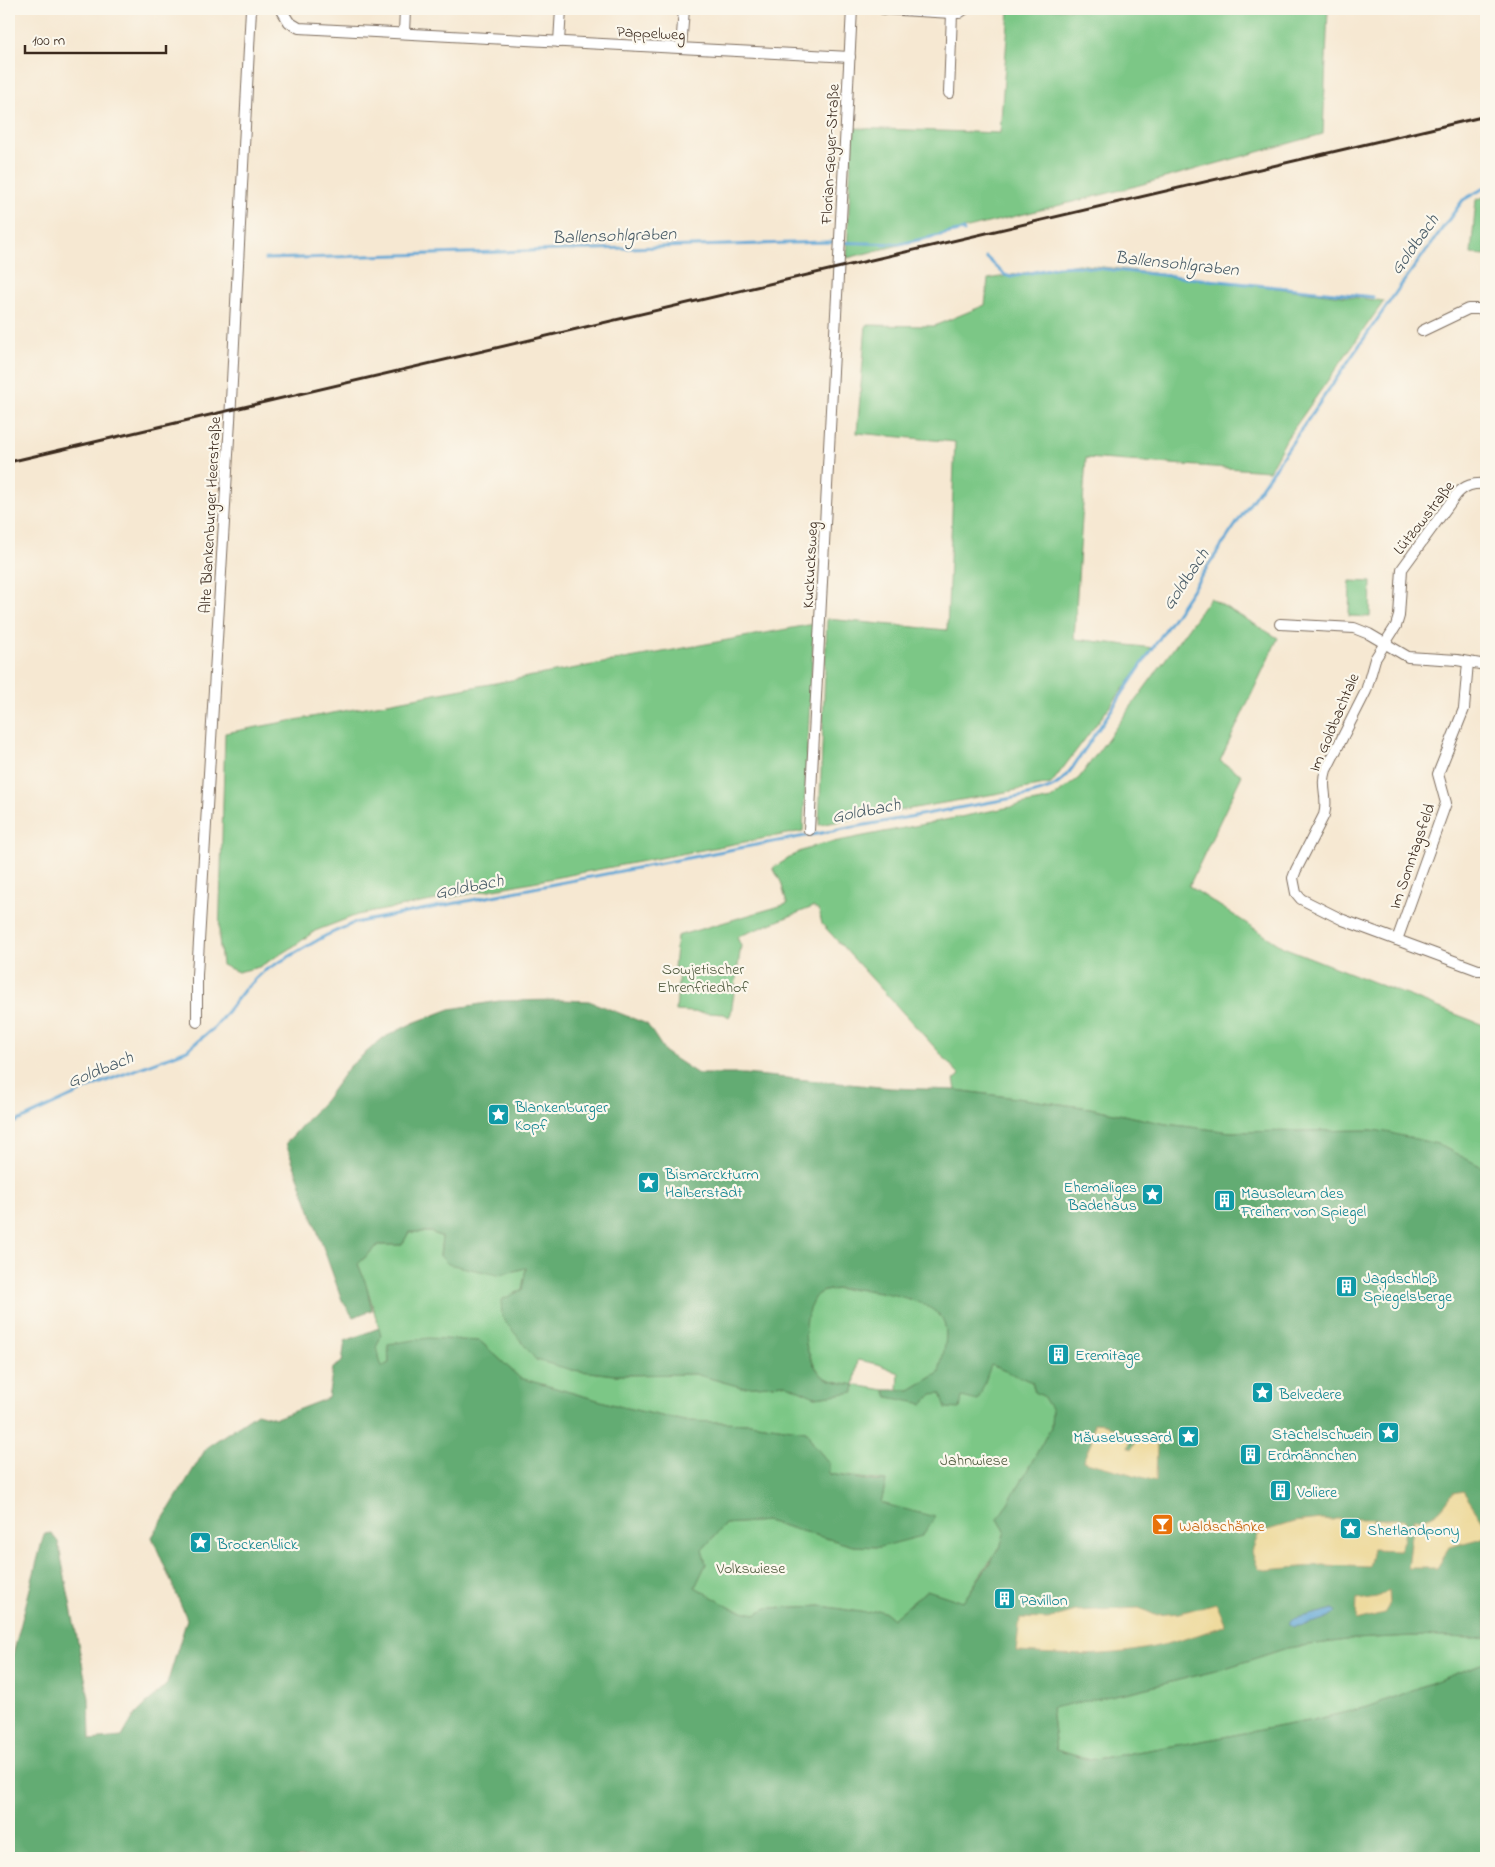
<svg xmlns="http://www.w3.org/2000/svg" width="1495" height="1867" font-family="'Indie Flower',sans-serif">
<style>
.green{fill:#7bc786;stroke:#5b7852}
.forest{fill:#64ac73;stroke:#506b48}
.sand{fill:#eeda9e;stroke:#94825e}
.water{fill:#5ea6d5;stroke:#4c687a}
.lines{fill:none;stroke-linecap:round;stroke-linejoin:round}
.stream{stroke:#5ea6d5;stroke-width:3}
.street-casing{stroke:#7c6c5d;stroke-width:12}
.street{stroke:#fff;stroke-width:10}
.rail{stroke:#3b2a1e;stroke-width:3}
.labels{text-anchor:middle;stroke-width:4.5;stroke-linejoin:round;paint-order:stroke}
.street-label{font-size:16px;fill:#3b2a1e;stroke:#fbf7ec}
.park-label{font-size:16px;fill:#4e593d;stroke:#fbf7ec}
.culture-label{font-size:16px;fill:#0d838f;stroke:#fbf7ec;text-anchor:start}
.food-label{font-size:16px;fill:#c56008;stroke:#fbf7ec;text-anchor:start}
.water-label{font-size:18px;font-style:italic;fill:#495c67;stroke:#fbf7ec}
</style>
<rect width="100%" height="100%" fill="#fbf7ec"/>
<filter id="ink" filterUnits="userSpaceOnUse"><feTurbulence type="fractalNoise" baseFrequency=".02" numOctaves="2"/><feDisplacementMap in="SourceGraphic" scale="10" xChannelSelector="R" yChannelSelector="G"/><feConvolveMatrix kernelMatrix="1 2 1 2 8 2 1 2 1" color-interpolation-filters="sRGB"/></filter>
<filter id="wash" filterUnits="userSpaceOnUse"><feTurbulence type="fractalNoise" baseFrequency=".0096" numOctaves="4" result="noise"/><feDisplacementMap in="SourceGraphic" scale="20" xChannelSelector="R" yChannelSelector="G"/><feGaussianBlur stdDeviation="1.12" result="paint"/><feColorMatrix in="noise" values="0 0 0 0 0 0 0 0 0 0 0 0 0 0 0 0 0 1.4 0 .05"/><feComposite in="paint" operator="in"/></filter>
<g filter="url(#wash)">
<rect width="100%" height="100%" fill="#f6e8d2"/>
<!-- green -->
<g class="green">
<polygon points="1009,9 1328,9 1323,134 1125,189 847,258 852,128 1000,133"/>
<polygon points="1486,196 1486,255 1471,254 1476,200"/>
<polygon points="1078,264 1384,301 1287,438 1269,471 1086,458 1074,639 1154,648 1051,784 819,825 827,619 947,630 955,442 857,433 866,325 934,326 985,305 988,279"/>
<polygon points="1350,581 1371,582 1370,617 1349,616"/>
<polygon points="1210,598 1278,638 1220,761 1242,775 1189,886 1283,947 1486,1026 1486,1169 1437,1144 1372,1130 1231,1132 1166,1124 1090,1108 956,1090 954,1080 960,1075 822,924 819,911 813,907 737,937 741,946 731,1013 729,1017 724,1014 676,1011 679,968 674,968 677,936 787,904 781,882 773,868 799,852 818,845 1051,799 1079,778"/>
<polygon points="814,624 803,831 357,915 315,931 294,946 259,967 238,972 222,965 219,939 225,733"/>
<path d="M409 1232H431L442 1237 440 1256 498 1275 526 1268 522 1290 572 1370 615 1375 695 1374 741 1387 785 1384 816 1397 854 1392V1385C846 1383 830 1381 824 1377 817 1372 807 1352 806 1344 804 1332 807 1301 818 1294 836 1283 896 1293 916 1300 926 1304 938 1311 943 1320 950 1332 943 1361 939 1373L910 1390H898L899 1373 878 1364 858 1360 854 1385 885 1390 888 1397 941 1393 959 1409 961 1397 983 1382 991 1365 1032 1382 1035 1392 1043 1396 1052 1410 1051 1427 1022 1480 998 1519 1005 1531 1000 1548 987 1565 963 1602 927 1590 893 1619 886 1613 878 1610 866 1613 822 1606 768 1608 755 1614 731 1608 695 1587 706 1564 702 1550 725 1524 767 1521 853 1546 880 1547 881 1503 886 1481 828 1474 829 1463 814 1445 806 1431 750 1423 684 1421 622 1407 520 1378 480 1341H460L388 1344 389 1363 381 1367 376 1348 381 1335 366 1284 358 1264 378 1245H402Z"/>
<polygon points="1413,1636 1473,1638 1486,1637 1486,1662 1368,1707 1313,1720 1213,1739 1090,1760 1056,1750 1051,1707 1135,1691 1219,1670 1287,1648 1354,1639"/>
</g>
<!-- forest -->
<path class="forest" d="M561 1000 589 1001 647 1024 666 1053 698 1074H745L891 1088 956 1090 1090 1108 1166 1124 1231 1132 1372 1130 1386 1132 1437 1144 1486 1169V1637L1473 1638 1413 1636 1354 1639 1287 1648 1219 1670 1135 1691 1051 1708 1056 1750 1090 1760 1213 1739 1313 1720 1368 1707 1486 1662V1858H9V1670L44 1534 51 1533 58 1542 89 1698 90 1740 122 1737 134 1716 167 1684 187 1619 152 1537 207 1447 257 1413 276 1418 328 1398 333 1368 342 1362 345 1341 379 1328 381 1336 376 1348 382 1367 389 1363 388 1344 428 1338 480 1341 520 1378 622 1407 684 1421 750 1423 806 1431 814 1445 829 1463V1474L874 1481H886L881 1503 935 1517 922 1536 880 1547 853 1546 767 1521 725 1524 702 1550 706 1564 695 1587 731 1608 755 1614 767 1608 822 1606 866 1613 878 1610 886 1613 893 1619 927 1590 963 1602 1000 1548 1005 1531 998 1519 1022 1480 1051 1427 1052 1410 1043 1396 1035 1392 1032 1382 991 1365 978 1401 962 1397 960 1409 946 1408 941 1393 932 1394 923 1404 888 1397 885 1390H910L939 1373 940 1367C943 1354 949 1336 944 1322 935 1296 838 1280 818 1294 807 1302 804 1332 806 1344 807 1353 817 1373 824 1377 832 1382 845 1383 854 1385V1392L815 1397 785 1384 741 1387 695 1374 615 1375 572 1370 536 1360 502 1317 501 1300 522 1290 526 1268 498 1275 448 1264 440 1256 442 1237 431 1232H409L402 1245H378L358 1264 366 1284 372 1310 353 1317 342 1300 286 1143 325 1100 349 1067 383 1038 413 1023 450 1009 499 1001Z"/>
<!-- sand -->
<g class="sand">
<polygon points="1094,1423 1105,1424 1132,1437 1128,1447 1132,1449 1137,1438 1157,1442 1156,1481 1083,1461 1091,1443"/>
<path d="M1463 1491 1486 1526V1534L1482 1538 1449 1547 1436 1568H1408L1414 1519C1436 1518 1441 1510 1453 1493Z"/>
<polygon points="1321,1519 1334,1520 1336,1519 1373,1519 1373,1529 1374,1529 1375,1519 1405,1519 1404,1539 1399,1550 1373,1549 1369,1567 1323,1565 1265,1570 1258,1568 1252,1551 1259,1533 1294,1522"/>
<polygon points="1388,1591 1389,1605 1384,1614 1356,1621 1357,1600 1377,1597"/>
<path d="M1216 1603 1226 1625C1185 1640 1145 1652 1102 1654 1074 1656 1044 1653 1016 1652L1020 1618 1048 1619 1076 1611 1139 1608 1155 1615 1180 1613Z"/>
</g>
<!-- water -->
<path class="water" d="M1334 1609 1336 1612C1328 1622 1306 1625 1293 1627L1289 1623 1293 1619Z"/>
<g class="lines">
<!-- stream -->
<g class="stream">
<polyline points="986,257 1005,275 1011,277 1058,267 1075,266 1373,297"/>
<polyline points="265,259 826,242 900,244 963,230 964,232"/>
<path d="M9 1125 98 1084 187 1050 215 1027 245 989 264 971 325 936 354 923 734 849 1024 796C1050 789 1057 789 1073 767L1251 502 1399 288 1463 200 1486 187"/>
</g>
</g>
</g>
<g filter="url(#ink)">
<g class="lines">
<defs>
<g id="street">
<polyline points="281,9 289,22 299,28 850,57"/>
<polyline points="883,9 952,13 959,13 965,9"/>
<polyline points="404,33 405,9"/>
<polyline points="559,42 561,9"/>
<polyline points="681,48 684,9"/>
<polyline points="949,93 952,13"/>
<polyline points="1422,331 1468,309 1486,309"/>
<polyline points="1280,624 1354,628 1369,634 1408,657 1457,660 1486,665"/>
<polyline points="1468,662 1464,709 1438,774 1446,803 1397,940 1478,970 1486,970"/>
<polyline points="809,830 852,9"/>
<path d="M1397 940 1343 920 1301 899 1296 893 1293 878 1296 870 1324 815C1329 797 1320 787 1326 770L1366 691 1375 659 1396 626 1399 616 1402 569 1456 495C1465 485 1473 483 1486 484"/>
<polyline points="197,1022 197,975 230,421 251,9"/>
</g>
</defs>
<!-- street casing -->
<use href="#street" class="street-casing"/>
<!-- street -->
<use href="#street" class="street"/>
<!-- rail -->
<polyline class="rail" points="9,462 1486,116"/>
</g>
</g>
<!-- icons -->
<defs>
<symbol id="sight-square" viewBox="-11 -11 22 22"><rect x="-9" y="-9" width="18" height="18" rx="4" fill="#0f9aa8" stroke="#fbf7ec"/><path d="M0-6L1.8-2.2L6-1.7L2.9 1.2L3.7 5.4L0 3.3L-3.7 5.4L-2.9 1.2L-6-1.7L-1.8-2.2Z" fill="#fff"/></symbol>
<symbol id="building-square" viewBox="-11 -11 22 22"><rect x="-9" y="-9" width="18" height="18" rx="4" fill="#0f9aa8" stroke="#fbf7ec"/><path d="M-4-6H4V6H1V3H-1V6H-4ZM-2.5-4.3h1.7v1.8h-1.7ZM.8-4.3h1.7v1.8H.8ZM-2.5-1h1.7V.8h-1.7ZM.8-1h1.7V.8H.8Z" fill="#fff"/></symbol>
<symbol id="bar-square" viewBox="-11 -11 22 22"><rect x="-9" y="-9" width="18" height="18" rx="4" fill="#e8710a" stroke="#fbf7ec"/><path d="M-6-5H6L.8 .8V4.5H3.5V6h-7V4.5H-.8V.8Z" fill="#fff"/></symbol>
</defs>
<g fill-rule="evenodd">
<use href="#sight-square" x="486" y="1102" width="25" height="25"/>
<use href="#sight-square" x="636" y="1170" width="25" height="25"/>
<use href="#sight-square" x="1140" y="1182" width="25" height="25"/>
<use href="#building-square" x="1212" y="1188" width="25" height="25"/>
<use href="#building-square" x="1334" y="1274" width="25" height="25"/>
<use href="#building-square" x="1046" y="1342" width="25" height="25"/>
<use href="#sight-square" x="1250" y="1380" width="25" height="25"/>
<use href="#sight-square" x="1376" y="1420" width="25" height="25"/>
<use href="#sight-square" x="1176" y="1424" width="25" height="25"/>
<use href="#building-square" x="1238" y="1442" width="25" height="25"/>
<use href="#building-square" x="1268" y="1478" width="25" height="25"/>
<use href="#bar-square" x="1150" y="1512" width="25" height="25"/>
<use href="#sight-square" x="1338" y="1516" width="25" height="25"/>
<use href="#sight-square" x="188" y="1530" width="25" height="25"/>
<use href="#building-square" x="992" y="1586" width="25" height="25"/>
</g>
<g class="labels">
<!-- street labels -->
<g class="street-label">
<text transform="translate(651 32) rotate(3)" y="6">Pappelweg</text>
<text transform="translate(829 154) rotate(-87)" y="6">Florian-Geyer-Straße</text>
<text transform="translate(209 515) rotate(-87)" y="6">Alte Blankenburger Heerstraße</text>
<text transform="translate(1423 517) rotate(-52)" y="6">Lützowstraße</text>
<text transform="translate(809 565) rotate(-87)" y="6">Kuckucksweg</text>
<text transform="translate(1333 722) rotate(-67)" y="6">Im Goldbachtale</text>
<text transform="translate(1411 856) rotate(-71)" y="6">Im Sonntagsfeld</text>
</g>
<!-- park labels -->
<g class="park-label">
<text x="703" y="974">Sowjetischer<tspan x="703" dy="18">Ehrenfriedhof</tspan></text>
<text x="974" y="1465">Jahnwiese</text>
<text x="751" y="1573">Volkswiese</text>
</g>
<!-- culture labels -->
<g class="culture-label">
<text x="515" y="1112">Blankenburger<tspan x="515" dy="18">Kopf</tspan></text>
<text x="665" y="1179">Bismarckturm<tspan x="665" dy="18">Halberstadt</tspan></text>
<text x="1137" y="1192" text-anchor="end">Ehemaliges<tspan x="1137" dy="18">Badehaus</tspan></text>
<text x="1241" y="1198">Mausoleum des<tspan x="1241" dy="18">Freiherr von Spiegel</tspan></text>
<text x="1363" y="1283">Jagdschloß<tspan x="1363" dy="18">Spiegelsberge</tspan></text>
<text x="1075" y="1360">Eremitage</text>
<text x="1279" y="1399">Belvedere</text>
<text x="1372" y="1439" text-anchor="end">Stachelschwein</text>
<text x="1172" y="1442" text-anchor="end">Mäusebussard</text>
<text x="1267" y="1460">Erdmännchen</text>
<text x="1297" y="1497">Voliere</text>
<text x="1367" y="1535">Shetlandpony</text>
<text x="217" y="1549">Brockenblick</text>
<text x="1020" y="1605">Pavillon</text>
</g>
<!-- food labels -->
<g class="food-label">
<text x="1179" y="1531">Waldschänke</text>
</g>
<!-- water labels -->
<g class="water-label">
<text transform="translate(614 235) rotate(-2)" y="6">Ballensohlgraben</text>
<text transform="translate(1414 244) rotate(-54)" y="6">Goldbach</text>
<text transform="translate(1177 263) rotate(6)" y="6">Ballensohlgraben</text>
<text transform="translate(1185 579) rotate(-56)" y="6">Goldbach</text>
<text transform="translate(866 810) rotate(-11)" y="6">Goldbach</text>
<text transform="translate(469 886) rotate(-11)" y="6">Goldbach</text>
<text transform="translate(100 1069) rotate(-22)" y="6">Goldbach</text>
</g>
</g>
<!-- margin -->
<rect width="1495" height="1867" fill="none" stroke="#fbf7ec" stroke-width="30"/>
<!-- scale -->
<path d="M25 45v8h141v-8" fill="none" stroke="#3b2a1e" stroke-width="2.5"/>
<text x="32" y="45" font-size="15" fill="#3b2a1e" stroke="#fbf7ec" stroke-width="4" paint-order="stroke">100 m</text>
</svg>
